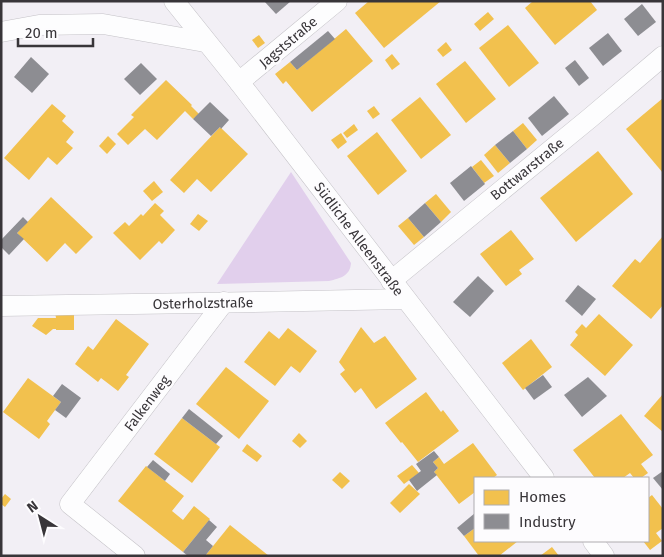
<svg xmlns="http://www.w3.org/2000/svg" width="664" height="557" font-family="'Fira Sans',sans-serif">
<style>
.green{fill:#e1cfec}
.homes{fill:#f2c14e}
.industry{fill:#8d8d92}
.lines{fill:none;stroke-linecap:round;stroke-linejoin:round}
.street-casing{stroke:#c4c2c7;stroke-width:21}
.street{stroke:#fdfdfe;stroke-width:20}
.labels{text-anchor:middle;stroke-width:5;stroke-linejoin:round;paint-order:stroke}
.street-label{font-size:14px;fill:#383539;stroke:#fdfcfe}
</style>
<rect width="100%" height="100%" fill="#f2eff5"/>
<!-- green -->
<path class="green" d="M291 172 351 263C350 276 341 278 329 281L217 284Z"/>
<!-- homes -->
<g class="homes">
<polygon points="369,1 441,1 384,48 355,13"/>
<polygon points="533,1 590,1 597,10 555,45 525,8"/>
<polygon points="488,12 494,19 480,31 474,24"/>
<polygon points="508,25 539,63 509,87 479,48"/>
<polygon points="346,29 373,61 312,112 286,81 283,84 275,74 290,62 297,70"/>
<polygon points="259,35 265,43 258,48 252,40"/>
<polygon points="446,42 452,50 443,57 437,50"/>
<polygon points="392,54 400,64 392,70 385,60"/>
<polygon points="465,61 496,99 466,123 436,84"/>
<polygon points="166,80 192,105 191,106 199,114 193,119 185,111 157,140 145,129 128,145 117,134 134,117 131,115"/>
<polygon points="420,97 451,135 421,159 391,120"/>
<polygon points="663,98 663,173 626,129"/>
<polygon points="52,104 66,116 62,121 74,132 66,142 73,148 57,165 48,157 29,180 4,158"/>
<polygon points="374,106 380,114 373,119 367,111"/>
<polygon points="523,123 537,140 527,149 513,131"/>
<polygon points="354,124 358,130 347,138 343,133"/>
<polygon points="220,127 248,154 211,192 197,179 184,193 170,180"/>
<polygon points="377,132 407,171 378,195 347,156"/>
<polygon points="341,133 347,142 338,149 331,140"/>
<polygon points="108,136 116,144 107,154 99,146"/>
<polygon points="495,145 510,163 498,173 484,155"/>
<polygon points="598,151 633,194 576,242 540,198"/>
<polygon points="481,160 494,176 484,183 472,167"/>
<polygon points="154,181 163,192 152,201 143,191"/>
<polygon points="436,194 451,212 441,222 425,203"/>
<polygon points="51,197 93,237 76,254 65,243 47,262 17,233"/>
<polygon points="155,203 164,211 160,215 175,230 162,244 159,241 140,260 113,233 125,222 129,226 141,214 143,216"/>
<polygon points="198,214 208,221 199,231 190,224"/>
<polygon points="408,218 424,237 414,245 398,226"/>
<polygon points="511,230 534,259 519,270 522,274 506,286 480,254"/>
<polygon points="663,236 663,305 651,319 612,286 635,259 640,263"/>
<polygon points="55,312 74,312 74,330 56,330 56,329 53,329 46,335 32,326 38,318 56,318"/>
<polygon points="599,314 633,345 605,376 570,345 578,335 575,332 582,324 586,328"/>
<polygon points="116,319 149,344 126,375 129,377 118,391 101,378 98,382 75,364 88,346 93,350"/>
<polygon points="361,327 374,343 385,336 417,379 376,409 361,388 355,393 340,374 345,370 339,362"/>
<polygon points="288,328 317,351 300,373 291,366 275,386 244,362 269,331 279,339"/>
<polygon points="531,339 552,367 523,390 502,363"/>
<polygon points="226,367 269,401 239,439 196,404"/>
<polygon points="28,378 61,402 47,421 50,424 39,439 3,412"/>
<polygon points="426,392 441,412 443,410 459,431 418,462 402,442 401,443 385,423"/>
<polygon points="663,394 663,432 644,416"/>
<polygon points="621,414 653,455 641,464 648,473 641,478 634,478 630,473 623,478 595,478 573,450"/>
<polygon points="182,418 220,447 192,483 154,454"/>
<polygon points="299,433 307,441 300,448 292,441"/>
<polygon points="473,443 497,475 493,478 475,478 475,492 459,504 434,472 438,468 433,462 439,457 444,464"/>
<polygon points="247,444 262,456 257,462 242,451"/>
<polygon points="412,465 419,473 404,484 397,476"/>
<polygon points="146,466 184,496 172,511 183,520 194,506 210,519 183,552 118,501"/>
<polygon points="340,472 350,481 342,489 332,480"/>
<polygon points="409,484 420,494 400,513 390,503"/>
<polygon points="5,494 11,499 5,507 1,504 1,499"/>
<polygon points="652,495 663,509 663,528 656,533 662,541 650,550 643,541 648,541 648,498"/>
<polygon points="230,525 269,556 205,556"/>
<polygon points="475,528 475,541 518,541 499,556 479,556 464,536"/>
<polygon points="552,547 559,556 540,556"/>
</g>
<!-- industry -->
<g class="industry">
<polygon points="264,1 291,1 276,14"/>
<polygon points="642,4 656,22 638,36 624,19"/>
<polygon points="328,31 335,39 297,70 290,62"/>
<polygon points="608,33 622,51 603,66 589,48"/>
<polygon points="31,57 49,74 32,93 14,77"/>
<polygon points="575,60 589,78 579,86 565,68"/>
<polygon points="141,63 157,79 140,95 124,79"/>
<polygon points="554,96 569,114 542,136 528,118"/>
<polygon points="210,102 229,120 221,129 220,127 211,136 193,119"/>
<polygon points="513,131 527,149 510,163 495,145"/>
<polygon points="471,166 485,184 464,201 450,183"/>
<polygon points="425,203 441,222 424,237 408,218"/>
<polygon points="23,217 28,222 17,233 24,239 9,255 1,247 1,240"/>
<polygon points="478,276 494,291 470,317 453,302"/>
<polygon points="578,285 596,299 582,316 565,301"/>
<polygon points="543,375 552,387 534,400 525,388"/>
<polygon points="588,377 607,396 582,417 564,395"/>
<polygon points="62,384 81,398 66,418 55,410 61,402 53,396"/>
<polygon points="189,409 223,436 216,444 182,418"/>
<polygon points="434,451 439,457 433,462 438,468 434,472 437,475 417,491 409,480 421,471 416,464"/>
<polygon points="153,460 170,474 165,481 147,467"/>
<polygon points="663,471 663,490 653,478"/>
<polygon points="475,513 475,528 464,536 457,528"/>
<polygon points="209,520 217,527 206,540 213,546 205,556 188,556 183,552"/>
</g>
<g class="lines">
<defs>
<g id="street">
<polyline points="174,1 239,82 544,478"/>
<polyline points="1,32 39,25 103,24 205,42"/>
<polyline points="239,82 337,1"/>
<polyline points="391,281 590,118 663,56"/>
<polyline points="1,306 200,303 405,299"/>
<polyline points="593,541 604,556"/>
<polyline points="135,556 70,504 224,302"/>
</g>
</defs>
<!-- street casing -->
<use href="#street" class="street-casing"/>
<!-- street -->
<use href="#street" class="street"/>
</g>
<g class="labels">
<!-- street labels -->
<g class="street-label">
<text transform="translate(288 42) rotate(-40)" y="5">Jagststraße</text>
<text transform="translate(527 169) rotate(-39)" y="5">Bottwarstraße</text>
<text transform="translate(359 239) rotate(53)" y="5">Südliche Alleenstraße</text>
<text transform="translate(203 303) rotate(-1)" y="5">Osterholzstraße</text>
<text transform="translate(147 403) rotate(-53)" y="5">Falkenweg</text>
</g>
</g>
<!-- border -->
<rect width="664" height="557" fill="none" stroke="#383539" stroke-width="5"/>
<!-- legend -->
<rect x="474" y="477" width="175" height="65" fill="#fdfcfe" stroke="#aeacaf"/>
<rect x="484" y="490" width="25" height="15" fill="#f2c14e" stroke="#aeacaf"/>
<text x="519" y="502" font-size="15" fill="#383539">Homes</text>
<rect x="484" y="514" width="25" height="15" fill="#8d8d92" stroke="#aeacaf"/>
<text x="519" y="527" font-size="15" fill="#383539">Industry</text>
<!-- north arrow -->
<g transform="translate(40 517) rotate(324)" stroke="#fdfcfe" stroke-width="4" paint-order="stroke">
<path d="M0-4L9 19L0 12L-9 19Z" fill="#383539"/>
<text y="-8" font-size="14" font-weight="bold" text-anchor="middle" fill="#383539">N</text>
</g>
<!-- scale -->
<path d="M18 38v8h75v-8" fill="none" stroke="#383539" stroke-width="2.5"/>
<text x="25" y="38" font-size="15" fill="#383539" stroke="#fdfcfe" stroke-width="4" paint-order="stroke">20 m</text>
</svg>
